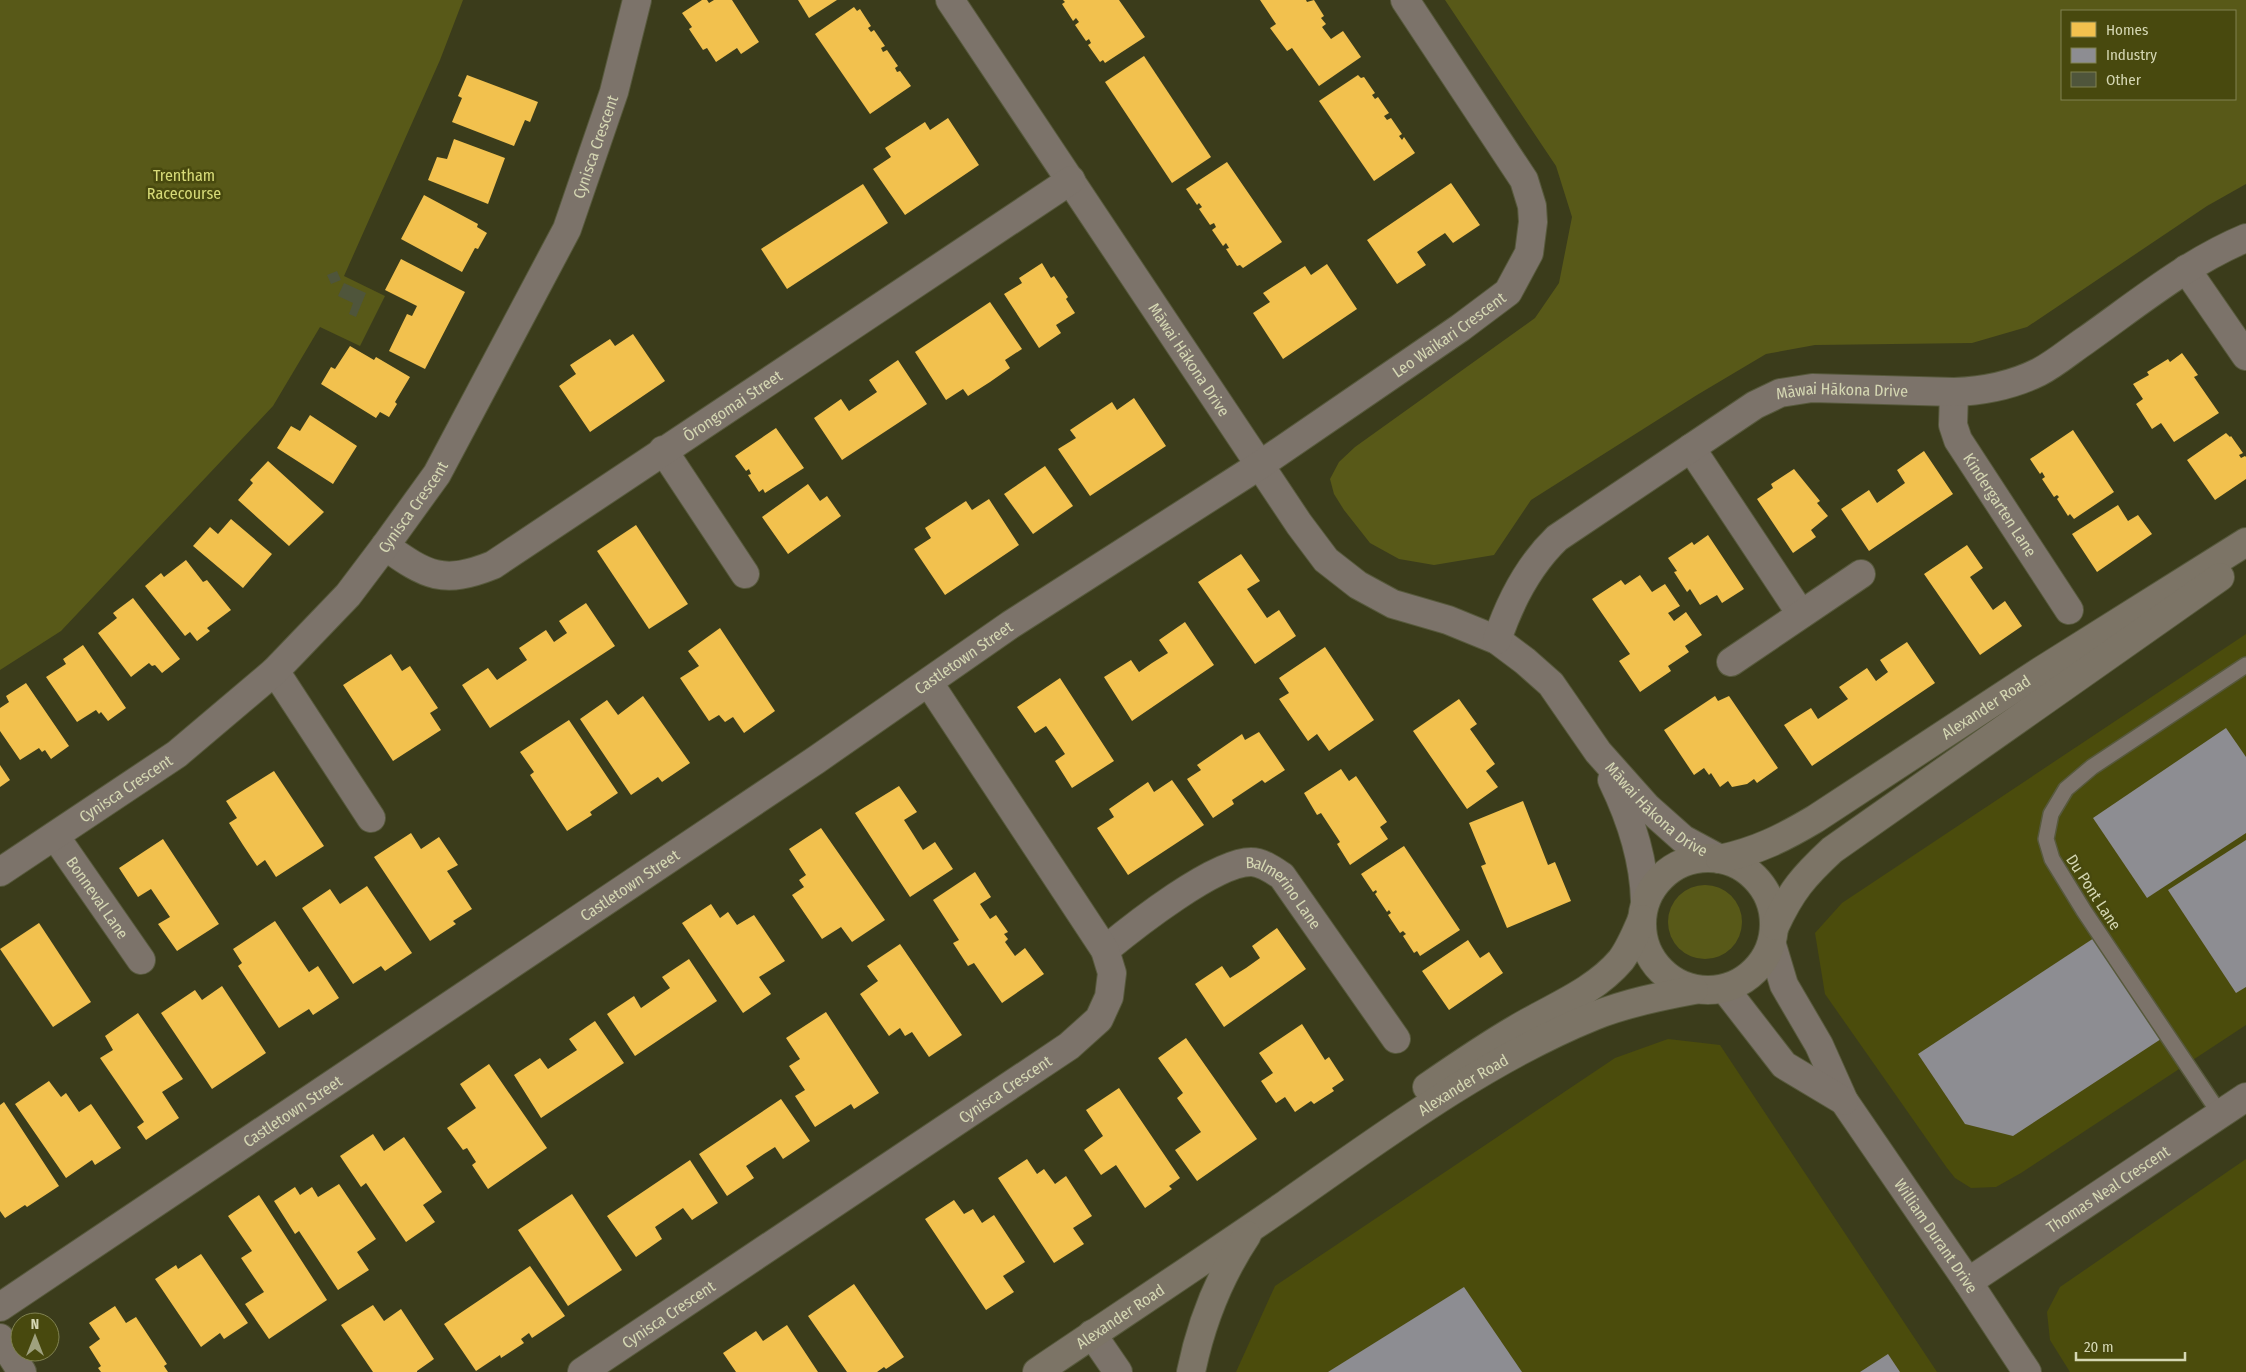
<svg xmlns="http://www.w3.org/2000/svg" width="2246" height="1372" font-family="'Fira Sans Condensed',sans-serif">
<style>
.built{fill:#4b4c0c}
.green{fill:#585918;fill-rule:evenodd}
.homes{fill:#f2c14e}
.industry{fill:#8d8d92}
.building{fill:#4f553b}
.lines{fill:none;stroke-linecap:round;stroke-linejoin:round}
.lane-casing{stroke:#57593c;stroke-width:18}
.street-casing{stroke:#57593c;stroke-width:30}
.secondary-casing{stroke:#57593c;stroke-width:30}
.lane{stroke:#7c736a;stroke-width:15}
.street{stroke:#7c736a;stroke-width:28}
.secondary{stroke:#7c7466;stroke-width:28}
.labels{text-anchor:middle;stroke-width:5;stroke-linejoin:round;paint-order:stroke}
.street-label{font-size:16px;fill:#d5d7b3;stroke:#48490e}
.park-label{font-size:16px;fill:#d7db78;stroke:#48490e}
</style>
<rect width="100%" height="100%" fill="#3b3c1b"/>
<!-- built -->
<g class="built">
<polygon points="2246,634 2246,1025 2021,1173 1996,1187 1971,1188 1955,1178 1947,1168 1825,994 1815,933 1842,903"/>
<polygon points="1668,1039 1720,1045 1937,1372 1236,1372 1275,1286 1615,1058"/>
<polygon points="2246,1159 2246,1372 2070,1372 2050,1340 2047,1312 2060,1287"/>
</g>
<!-- green -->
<g class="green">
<polygon points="0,0 463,0 440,60 344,276 385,296 360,346 320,327 273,406 61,631 0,670"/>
<path d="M1445 0H2246V184L2207 206 2027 327 1972 343 1815 345 1766 354 1697 395 1531 500 1494 555 1434 565 1399 559 1370 543 1344 510 1334 494 1330 479 1339 462 1355 447 1535 318 1559 283 1572 217 1556 166ZM2235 11V99H2062V11Z"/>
<circle cx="1705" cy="922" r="37"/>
</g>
<!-- homes -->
<g class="homes">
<polygon points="702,0 707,0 709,3 714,0 732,0 759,42 741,54 737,48 716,62 707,48 703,50 689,29 692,27 682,13"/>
<polygon points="798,0 837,0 809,18"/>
<polygon points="1063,0 1119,0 1145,37 1105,63 1103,60 1100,62 1088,45 1091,43 1089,39 1086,41 1075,25 1079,22 1076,18 1073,21 1062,4 1065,2"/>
<polygon points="1260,0 1306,0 1307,2 1314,0 1324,16 1321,18 1326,24 1322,27 1331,39 1343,31 1361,57 1319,86 1292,48 1287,51 1270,28 1276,24"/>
<polygon points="854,7 857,11 860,9 871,26 868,28 871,32 874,30 885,46 881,48 883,52 887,50 898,66 895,68 897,72 900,71 911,86 870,114 815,34"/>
<polygon points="1144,56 1211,157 1172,183 1105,82"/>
<polygon points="467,75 538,102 530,122 525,120 514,146 452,122 462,98 458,96"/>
<polygon points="1358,75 1361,78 1364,77 1375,93 1372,95 1375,99 1378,97 1389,113 1384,116 1387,120 1391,118 1402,134 1399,136 1402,140 1404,137 1415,153 1374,181 1319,101"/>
<polygon points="948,118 979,165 905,215 873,169 891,157 885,148 925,122 930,130"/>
<polygon points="454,139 505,158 488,204 428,180 437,157 447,159"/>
<polygon points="1227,162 1282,242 1243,268 1240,265 1237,266 1226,249 1229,248 1226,243 1223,246 1212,230 1216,227 1214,223 1210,225 1199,209 1202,207 1199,203 1197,205 1186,189"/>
<polygon points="1451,183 1480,225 1453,243 1445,233 1430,243 1417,252 1426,265 1397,284 1367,240"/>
<polygon points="863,184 888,223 787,289 761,249"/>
<polygon points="424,195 478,224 477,227 487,233 478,249 475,248 462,272 401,239"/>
<polygon points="401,259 465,292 425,369 389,351 407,314 412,316 417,306 385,290"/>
<polygon points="1042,263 1051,278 1054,276 1068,297 1066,299 1075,313 1056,325 1061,333 1039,348 1004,294 1022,283 1019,278"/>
<polygon points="1327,264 1357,309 1283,359 1253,313 1270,302 1263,293 1305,266 1311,275"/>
<polygon points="990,302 1022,349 1005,360 1010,368 990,382 968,396 963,389 946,400 915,352"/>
<polygon points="633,334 665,381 590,432 559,386 576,374 570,365 610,339 615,346"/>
<polygon points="350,346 374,360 376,357 410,377 395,402 397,404 389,417 380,412 376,418 321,384 331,367 335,369"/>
<polygon points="2182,353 2198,375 2194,377 2219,413 2174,442 2161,423 2152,429 2136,404 2143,399 2133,384 2149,375 2147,372 2168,359 2170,362"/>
<polygon points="898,360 927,404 842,460 814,418 841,399 849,411 877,392 869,380"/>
<polygon points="1134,398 1166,446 1090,496 1058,449 1076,438 1070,430 1112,402 1117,410"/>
<polygon points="310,415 357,446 333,484 277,448 291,426 300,431"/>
<polygon points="776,428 804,468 765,493 763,489 759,492 748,475 751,474 749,469 746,471 735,456"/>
<polygon points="2073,430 2114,492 2074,519 2070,514 2068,516 2057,499 2059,497 2057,495 2054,497 2042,479 2045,477 2042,472 2040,474 2030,459"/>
<polygon points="2226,433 2230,437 2231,436 2243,453 2239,455 2241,458 2245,456 2246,457 2246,479 2215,500 2187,460"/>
<polygon points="1924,451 1953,494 1869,551 1841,509 1869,490 1877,503 1905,483 1897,470"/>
<polygon points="268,461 324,512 289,546 238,500 253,483 250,480"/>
<polygon points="1045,466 1073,506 1033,534 1004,494"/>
<polygon points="1794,469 1820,501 1817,503 1828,516 1811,530 1816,537 1793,553 1757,499 1773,488 1771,484"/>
<polygon points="808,484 820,501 827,496 841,516 788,554 762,517"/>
<polygon points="989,499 1019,545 945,595 914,549 931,538 925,528 966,501 972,510"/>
<polygon points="2118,505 2128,521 2138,515 2152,534 2097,572 2072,534"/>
<polygon points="231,519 272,554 243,588 193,546 210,527 218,534"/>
<polygon points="636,525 688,604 649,629 597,551"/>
<polygon points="1708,535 1744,589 1722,603 1717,595 1700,605 1690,589 1687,592 1674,572 1677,571 1668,558 1692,542 1694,545"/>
<polygon points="1967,545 1983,568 1970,577 1993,610 2005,601 2022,626 1980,655 1924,574"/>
<polygon points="1241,554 1260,581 1247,589 1267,618 1279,610 1296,636 1255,664 1198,582"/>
<polygon points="186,560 203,582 207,580 231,610 207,628 210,631 197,641 190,632 185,636 145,586 161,573 164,577"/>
<polygon points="1640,575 1652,592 1665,584 1680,606 1668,613 1674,621 1686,612 1702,635 1685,646 1689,652 1668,666 1671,671 1640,692 1619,661 1630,654 1592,599 1621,580 1625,585"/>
<polygon points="133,598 180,659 162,673 155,665 152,666 149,663 131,677 98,633 117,618 113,613"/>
<polygon points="586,603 615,646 490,728 462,685 488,668 497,680 527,660 519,648 546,630 554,642 567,633 559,621"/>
<polygon points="1185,622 1214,665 1132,721 1104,677 1131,660 1139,672 1152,663 1168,653 1159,640"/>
<polygon points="720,628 775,711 744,733 733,717 725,722 719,715 709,721 680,678 699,666 688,651"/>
<polygon points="1907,642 1935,683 1812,766 1784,725 1811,708 1818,719 1848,699 1839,687 1867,668 1876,681 1888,672 1880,660"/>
<polygon points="83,645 126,708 108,721 101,712 99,714 96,710 77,722 46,677 66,664 63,659"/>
<polygon points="1325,647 1374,720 1329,751 1317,734 1308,741 1279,699 1289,693 1279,678"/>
<polygon points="391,654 402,671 410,666 438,708 430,713 441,730 393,761 343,685"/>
<polygon points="1060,678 1114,761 1072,788 1055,761 1065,754 1055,739 1046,726 1035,733 1017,707"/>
<polygon points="26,683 69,746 51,759 45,750 42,752 39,748 20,760 0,731 0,708 9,702 6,696"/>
<polygon points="643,696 690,763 662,782 658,777 631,795 580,719 607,700 618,715"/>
<polygon points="1715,696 1718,701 1729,696 1778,768 1757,783 1754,779 1747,784 1732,787 1728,781 1720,787 1711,773 1709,775 1704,768 1694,775 1664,730"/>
<polygon points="1459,699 1477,724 1470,729 1495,764 1486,771 1498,787 1467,809 1413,731"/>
<polygon points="569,720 618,793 590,812 592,815 567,831 530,775 534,772 520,752"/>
<polygon points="1259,732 1285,770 1265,783 1262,780 1232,800 1234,804 1213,818 1187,779 1201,770 1197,765 1242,734 1245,740"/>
<polygon points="0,765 10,780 0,787"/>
<polygon points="1341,769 1349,781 1356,776 1387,822 1380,827 1388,839 1350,865 1337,844 1340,842 1321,813 1317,815 1304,793"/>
<polygon points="274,771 324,846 276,877 265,860 257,866 243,845 229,823 237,818 226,801"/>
<polygon points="1172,780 1204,825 1128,875 1097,828 1114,817 1109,809 1148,782 1154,792"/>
<polygon points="899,786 917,812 904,820 913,834 923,850 935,842 953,869 910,897 855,813"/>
<polygon points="1523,801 1548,865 1555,862 1571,901 1507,928 1481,866 1486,864 1469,823"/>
<polygon points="821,828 885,920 852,942 841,927 822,939 792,895 804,887 799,880 806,875 789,849"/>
<polygon points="411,833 421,849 439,837 458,865 447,871 472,909 453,921 456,924 430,941 374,857"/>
<polygon points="163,839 219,924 177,951 158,924 170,917 151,889 138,897 119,868"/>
<polygon points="1404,846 1460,930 1420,956 1417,951 1414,953 1403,936 1406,934 1403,931 1400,933 1388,915 1391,913 1389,910 1387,912 1375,894 1377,892 1376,890 1373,892 1361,874"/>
<polygon points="975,872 991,897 980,904 990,919 996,915 1008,932 1004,934 1008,939 1005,942 1015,956 1025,948 1044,974 1002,1003 974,963 968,966 953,943 959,940 933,900"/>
<polygon points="367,886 412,953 385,971 381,966 353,984 302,908 330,889 340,904"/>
<polygon points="711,904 720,918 728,912 737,925 754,915 785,961 759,977 771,994 743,1013 682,923"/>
<polygon points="275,921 309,972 318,966 339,998 313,1015 309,1009 279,1028 238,966 242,963 233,949"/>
<polygon points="39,923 91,1002 53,1027 0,949"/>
<polygon points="1277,928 1306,969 1224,1027 1195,984 1222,966 1230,978 1246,968 1260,958 1252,946"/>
<polygon points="1468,940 1480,958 1489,952 1503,973 1449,1010 1422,971"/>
<polygon points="900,944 962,1035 929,1057 912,1032 905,1036 900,1028 889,1036 860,994 878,981 867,966"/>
<polygon points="689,959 717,1001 635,1056 607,1014 634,996 641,1008 670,988 662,977"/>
<polygon points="222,986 266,1053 212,1089 161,1013 195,990 202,1000"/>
<polygon points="826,1012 879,1093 854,1109 851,1104 815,1127 795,1096 805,1090 789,1066 800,1059 786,1038"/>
<polygon points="138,1013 183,1079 162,1092 179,1118 146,1140 137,1127 144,1122 100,1058 113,1050 105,1036"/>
<polygon points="595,1021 624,1063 541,1118 514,1075 540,1058 548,1069 577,1050 569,1039"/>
<polygon points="1302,1024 1325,1060 1329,1057 1344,1080 1332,1088 1334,1091 1314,1104 1311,1101 1295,1112 1285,1097 1276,1103 1261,1081 1273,1073 1259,1053"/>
<polygon points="1186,1038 1257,1139 1197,1181 1175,1150 1201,1132 1177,1098 1183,1093 1158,1058"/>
<polygon points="489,1064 547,1148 488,1189 472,1165 476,1162 467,1148 463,1150 447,1128 476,1108 460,1084"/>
<polygon points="49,1081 61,1097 66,1093 79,1112 91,1104 121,1148 95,1165 92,1160 66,1178 15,1104"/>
<polygon points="1119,1088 1180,1178 1169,1186 1172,1189 1145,1208 1116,1165 1101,1175 1084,1150 1103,1136 1086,1110"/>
<polygon points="781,1099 810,1141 783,1159 775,1147 761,1156 746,1166 754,1178 727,1196 699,1154"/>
<polygon points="4,1102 59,1186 27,1207 25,1205 5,1218 0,1211 0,1105"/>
<polygon points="373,1134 384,1151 404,1137 442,1192 423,1205 435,1222 406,1242 366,1183 361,1187 340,1156"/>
<polygon points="1027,1159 1037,1174 1044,1169 1055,1184 1066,1176 1092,1216 1073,1228 1084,1244 1054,1263 998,1178"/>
<polygon points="690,1160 718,1203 692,1220 683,1208 655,1227 662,1239 636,1257 607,1216"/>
<polygon points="339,1184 376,1239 357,1252 369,1270 338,1290 299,1231 295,1234 274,1201 295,1187 300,1195 312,1187 318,1197"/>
<polygon points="572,1194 622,1270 568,1306 518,1230"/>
<polygon points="259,1195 327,1300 269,1339 245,1304 264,1292 241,1258 252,1251 228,1216"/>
<polygon points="954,1200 964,1214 973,1209 982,1223 994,1215 1025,1262 1003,1276 1014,1292 986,1310 925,1219"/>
<polygon points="201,1254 248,1323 224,1339 220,1333 201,1347 155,1279 176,1265 178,1269"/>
<polygon points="530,1266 565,1316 532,1338 529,1333 521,1339 524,1343 501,1358 500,1355 476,1371 444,1324"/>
<polygon points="854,1284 904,1357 886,1369 884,1367 877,1372 847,1372 808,1316"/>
<polygon points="373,1305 384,1321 401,1309 434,1359 417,1371 417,1372 373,1372 341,1325"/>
<polygon points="115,1306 126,1323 136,1317 167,1364 164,1366 168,1372 101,1372 98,1368 101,1366 89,1347 100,1339 89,1323"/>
<polygon points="787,1325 818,1372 736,1372 723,1353 756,1331 763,1341"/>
</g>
<!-- industry -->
<g class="industry">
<polygon points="2226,728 2246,757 2246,833 2147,898 2093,818"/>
<polygon points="2246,840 2246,987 2236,993 2168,890"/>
<polygon points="2094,938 2161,1039 2013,1136 1965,1124 1918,1054"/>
<polygon points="1464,1287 1522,1372 1328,1372"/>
<polygon points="1888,1354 1900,1372 1860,1372"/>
</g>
<!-- building -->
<g class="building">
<polygon points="337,271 341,280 331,284 327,275"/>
<polygon points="344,283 366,293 356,317 349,314 353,303 338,296"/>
</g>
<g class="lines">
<defs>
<polyline id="lane" points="2220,1114 2084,911 2052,859 2046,839 2051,814 2066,789 2092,767 2246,665"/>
<g id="street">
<path id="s1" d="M950 0 1299 524 1326 560 1358 585 1393 604 1448 620 1497 640 1525 661 1551 684 1598 752 1647 807 1683 839 1720 859"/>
<polyline points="2186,269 2246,356"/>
<path id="s2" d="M1954 392 1953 425 1958 440 2069 610"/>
<polyline points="1691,448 1801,614"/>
<polyline points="663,450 745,574"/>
<path id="s3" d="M385 546C427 576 443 585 493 565L1071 180"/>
<path id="s4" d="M1497 640C1510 601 1528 566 1557 538L1755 405 1780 393 1812 388 1954 392C1983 391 2013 385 2039 372 2055 364 2071 350 2086 340 2137 304 2188 262 2246 238"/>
<polyline points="1731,662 1861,574"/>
<polyline points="275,671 371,818"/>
<path d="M1612 780C1631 819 1644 858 1645 901"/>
<path id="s5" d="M55 836 141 960"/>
<path id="s6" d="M0 872 177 754 275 671 348 595 385 546 437 474 567 229 614 92 637 0"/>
<path id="s7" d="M1772 945 1784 985 1819 1045 1844 1101 1968 1282 2027 1372"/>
<path id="s8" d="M1105 950C1134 926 1215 862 1251 862 1262 862 1273 870 1282 876L1396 1039"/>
<polyline points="1725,989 1784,1065 1844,1101"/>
<path id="s9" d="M1968 1282 2246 1097"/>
<path id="s10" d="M0 1307 816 760 1010 625 1260 465 1460 328 1508 292 1529 253 1533 222 1532 206 1524 180 1405 0"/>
<polyline points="1092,1334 1118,1372"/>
<polyline points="0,1338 22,1372"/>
<path id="s11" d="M582 1372 1069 1046 1099 1019 1109 997 1112 973 1105 950 929 683"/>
</g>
<g id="secondary">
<circle cx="1708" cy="924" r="66"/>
<path id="s12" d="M1720 859C1757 851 1783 838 1815 819L2039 672 2246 542"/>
<path d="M1775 926C1791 891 1804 876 1832 850L2220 577"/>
<path d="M1427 1087C1456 1067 1485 1047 1516 1029 1551 1008 1594 992 1621 960 1630 948 1636 933 1642 919"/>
<path id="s13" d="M1037 1372C1120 1316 1203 1261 1286 1204 1382 1137 1485 1060 1594 1016 1626 1003 1661 996 1694 990"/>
<path d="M1191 1372C1201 1323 1219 1277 1247 1235"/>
</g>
</defs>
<!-- lane casing -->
<use href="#lane" class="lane-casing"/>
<!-- street casing -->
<use href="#street" class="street-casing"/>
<!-- secondary casing -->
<use href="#secondary" class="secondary-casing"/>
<!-- lane -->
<use href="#lane" class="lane"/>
<!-- street -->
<use href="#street" class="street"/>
<!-- secondary -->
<use href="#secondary" class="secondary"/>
</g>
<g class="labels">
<!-- street labels -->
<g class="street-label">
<text dy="6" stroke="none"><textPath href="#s6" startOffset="961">Cynisca Crescent</textPath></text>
<text dy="6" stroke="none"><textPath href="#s10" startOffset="1745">Leo Waikari Crescent</textPath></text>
<text dy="6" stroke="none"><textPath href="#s1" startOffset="432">Māwai Hākona Drive</textPath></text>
<text dy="6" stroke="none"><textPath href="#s4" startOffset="448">Māwai Hākona Drive</textPath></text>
<text dy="6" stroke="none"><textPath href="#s3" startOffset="405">Ōrongomai Street</textPath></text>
<text dy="6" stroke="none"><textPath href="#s6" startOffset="556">Cynisca Crescent</textPath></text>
<text dy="6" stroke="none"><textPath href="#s2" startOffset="126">Kindergarten Lane</textPath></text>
<text dy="6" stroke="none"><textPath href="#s10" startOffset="1162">Castletown Street</textPath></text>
<text dy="6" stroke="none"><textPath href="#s12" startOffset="308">Alexander Road</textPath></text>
<text dy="6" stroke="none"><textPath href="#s6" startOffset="151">Cynisca Crescent</textPath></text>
<text dy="6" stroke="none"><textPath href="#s1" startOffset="1100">Māwai Hākona Drive</textPath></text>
<text dy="6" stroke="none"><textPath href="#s10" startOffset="758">Castletown Street</textPath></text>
<text transform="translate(2094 892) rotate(57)" y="6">Du Pont Lane</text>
<text dy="6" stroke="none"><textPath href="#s5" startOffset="75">Bonneval Lane</textPath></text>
<text dy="6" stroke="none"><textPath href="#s8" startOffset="218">Balmerino Lane</textPath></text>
<text dy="6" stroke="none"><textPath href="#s13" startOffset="514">Alexander Road</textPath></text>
<text dy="6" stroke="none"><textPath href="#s11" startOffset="509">Cynisca Crescent</textPath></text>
<text dy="6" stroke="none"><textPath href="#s10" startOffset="352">Castletown Street</textPath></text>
<text dy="6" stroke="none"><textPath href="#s9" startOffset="168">Thomas Neal Crescent</textPath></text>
<text dy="6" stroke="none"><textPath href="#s7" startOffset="336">William Durant Drive</textPath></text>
<text dy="6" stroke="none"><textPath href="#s11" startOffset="104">Cynisca Crescent</textPath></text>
<text dy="6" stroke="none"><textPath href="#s13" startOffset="100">Alexander Road</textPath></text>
</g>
<!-- park labels -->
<g class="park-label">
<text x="184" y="181">Trentham<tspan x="184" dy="18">Racecourse</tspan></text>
</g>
</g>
<!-- legend -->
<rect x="2061" y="10" width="175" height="90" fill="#48490e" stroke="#808250"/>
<rect x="2071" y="22" width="25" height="15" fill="#f2c14e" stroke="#808250"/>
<text x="2106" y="35" font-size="15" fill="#d5d7b3">Homes</text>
<rect x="2071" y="48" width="25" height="15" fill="#8d8d92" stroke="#808250"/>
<text x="2106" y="60" font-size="15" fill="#d5d7b3">Industry</text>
<rect x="2071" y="72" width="25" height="15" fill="#4f553b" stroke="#808250"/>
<text x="2106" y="85" font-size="15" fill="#d5d7b3">Other</text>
<!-- north arrow -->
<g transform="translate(35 1337)"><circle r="24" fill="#48490e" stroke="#808250"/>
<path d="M0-4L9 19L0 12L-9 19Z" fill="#9fa17e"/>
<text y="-8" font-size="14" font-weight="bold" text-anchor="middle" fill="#d5d7b3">N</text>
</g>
<!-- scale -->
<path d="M2076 1352v8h109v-8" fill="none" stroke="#d5d7b3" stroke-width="2.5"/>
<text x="2084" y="1352" font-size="15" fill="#d5d7b3" stroke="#48490e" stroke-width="4" paint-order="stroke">20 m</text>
</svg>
